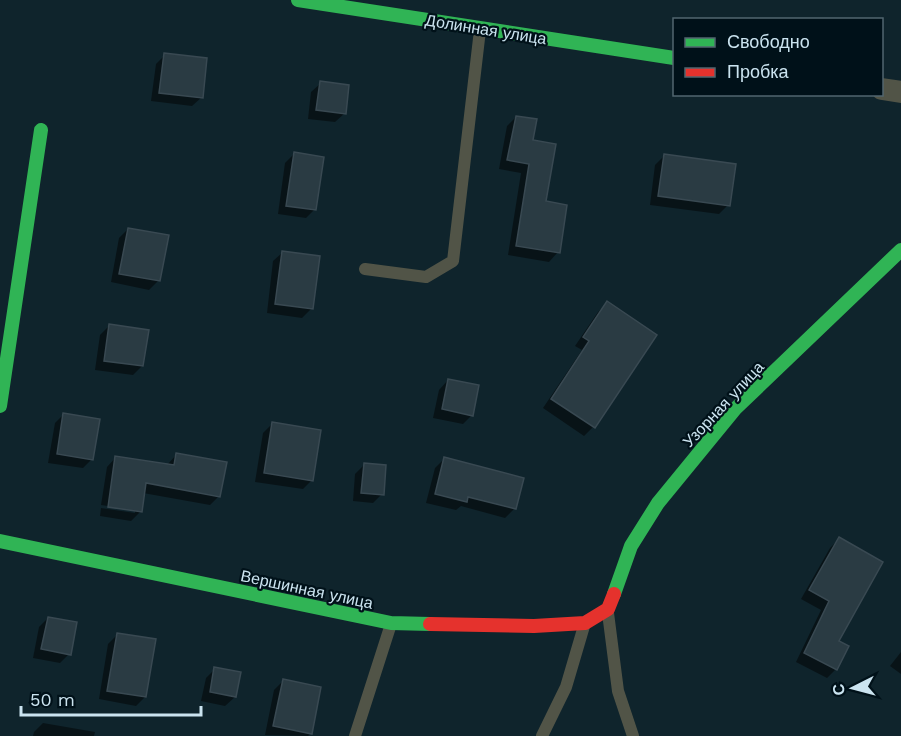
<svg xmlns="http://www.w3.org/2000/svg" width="901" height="736" font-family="'Work Sans',sans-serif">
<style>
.shadow{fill:#0007}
.building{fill:#2a3b43;stroke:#394952;stroke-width:1.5}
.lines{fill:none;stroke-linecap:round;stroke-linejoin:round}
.lane{stroke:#515447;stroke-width:12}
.street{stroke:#515447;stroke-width:22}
.fast{stroke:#30b455;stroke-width:14}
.jam{stroke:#e5322d;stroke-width:14}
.labels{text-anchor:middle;stroke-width:4.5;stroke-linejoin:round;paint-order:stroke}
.street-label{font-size:16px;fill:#cbe4f0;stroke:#001119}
</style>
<rect width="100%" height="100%" fill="#0f242c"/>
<!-- shadow -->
<g class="shadow">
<polygon points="165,55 202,97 192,106 151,101 156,64"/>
<polygon points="321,83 345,113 335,122 308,119 311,92"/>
<polygon points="516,117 558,252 549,262 508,255 521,173 499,169 507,126"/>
<polygon points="294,154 315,209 306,218 278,214 285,163"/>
<polygon points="664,156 728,205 719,214 650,205 655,165"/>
<polygon points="128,229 159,280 149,290 111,282 119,238"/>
<polygon points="283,252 311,309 302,318 267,313 273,261"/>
<polygon points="607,303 593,427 584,436 543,408 582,350 575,346 598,312"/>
<polygon points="109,326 142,366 133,375 95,370 100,335"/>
<polygon points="448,380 472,415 463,424 433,418 439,390"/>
<polygon points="64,414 92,459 83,468 48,463 55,423"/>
<polygon points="272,424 312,480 303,489 255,482 263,433"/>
<polygon points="177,454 219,496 210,505 143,493 140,512 131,521 100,516 101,508 135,513 135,510 101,505 107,467 116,457 167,465"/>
<polygon points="444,459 522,480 514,509 505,518 461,506 456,510 426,503 435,468"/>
<polygon points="364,465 382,494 373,503 353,501 355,474"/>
<polygon points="839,539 836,669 827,678 796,662 821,610 801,599 830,548"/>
<polygon points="48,618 69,654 60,663 33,658 39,627"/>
<polygon points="117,635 145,697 136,706 99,699 108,644"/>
<polygon points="901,652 901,674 890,666"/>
<polygon points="215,669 235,697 225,706 201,701 206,678"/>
<polygon points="283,681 311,733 308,736 265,735 274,690"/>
<polygon points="43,723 95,732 94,736 33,736 34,732"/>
</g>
<!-- building -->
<g class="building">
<polygon points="164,53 207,58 203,98 159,93"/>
<polygon points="320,81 349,85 346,114 316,110"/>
<polygon points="516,116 537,119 533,140 556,144 546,201 567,205 560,253 516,246 529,164 507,160"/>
<polygon points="294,152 324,157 316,210 286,206"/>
<polygon points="664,154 736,164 730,206 658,196"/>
<polygon points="128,228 169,235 160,281 119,274"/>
<polygon points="282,251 320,256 313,309 275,304"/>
<polygon points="607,301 657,335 595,428 551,399 589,341 583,337"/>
<polygon points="109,324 149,330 143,366 104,361"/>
<polygon points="448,379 479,385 473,416 442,409"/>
<polygon points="63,413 100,419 93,460 57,454"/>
<polygon points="272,422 321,430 313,481 264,473"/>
<polygon points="176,453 227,462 220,497 146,483 142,512 108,507 115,456 174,465"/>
<polygon points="444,457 524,478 516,509 468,497 467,502 435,494"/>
<polygon points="364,463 386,465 384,495 361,493"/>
<polygon points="839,537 883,562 839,641 849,646 837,670 804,653 829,601 809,590"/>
<polygon points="48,617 77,622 71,655 41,649"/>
<polygon points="117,633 156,639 146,697 107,691"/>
<polygon points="214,667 241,672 236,697 210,692"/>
<polygon points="283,679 321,687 312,734 273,726"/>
</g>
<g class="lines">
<!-- lane -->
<g class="lane">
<polyline points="365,269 426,277 453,261 480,30"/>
<polyline points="608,613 618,691 633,736"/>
<polyline points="355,736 391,624"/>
<polyline points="542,736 566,687 584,626"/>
</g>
<!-- street -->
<polyline class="street" points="882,89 901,92"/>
<!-- fast -->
<g class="fast">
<polyline points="298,0 674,58"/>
<polyline points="0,406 41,130"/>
<polyline points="0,541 391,623 430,624"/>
<polyline points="614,594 631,546 658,503 735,409 901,250"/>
</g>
<!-- jam -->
<polyline class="jam" points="430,624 534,626 585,623 608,609 614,594"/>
</g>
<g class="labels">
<!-- street labels -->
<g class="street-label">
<text transform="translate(486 29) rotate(9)" y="6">Долинная улица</text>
<text transform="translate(723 404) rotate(-47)" y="6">Узорная улица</text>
<text transform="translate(307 589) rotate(12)" y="6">Вершинная улица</text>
</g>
</g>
<!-- legend -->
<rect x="673" y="18" width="210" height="78" fill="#001119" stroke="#51656f" stroke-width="1.5"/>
<rect x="685" y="38" width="30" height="9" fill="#30b455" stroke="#51656f" stroke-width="1.5"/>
<text x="727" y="48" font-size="18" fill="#cbe4f0">Свободно</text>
<rect x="685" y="68" width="30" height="9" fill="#e5322d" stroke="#51656f" stroke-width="1.5"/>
<text x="727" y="78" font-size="18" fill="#cbe4f0">Пробка</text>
<!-- north arrow -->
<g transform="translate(853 688) rotate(264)" stroke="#001119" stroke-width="4.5" paint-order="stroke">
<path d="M0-4.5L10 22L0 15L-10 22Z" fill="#cbe4f0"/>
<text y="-9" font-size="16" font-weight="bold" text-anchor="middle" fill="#cbe4f0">С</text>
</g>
<!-- scale -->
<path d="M21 706v9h180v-9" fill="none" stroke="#cbe4f0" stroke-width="3"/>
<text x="30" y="706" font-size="18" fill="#cbe4f0" stroke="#001119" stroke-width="4.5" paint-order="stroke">50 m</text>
</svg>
